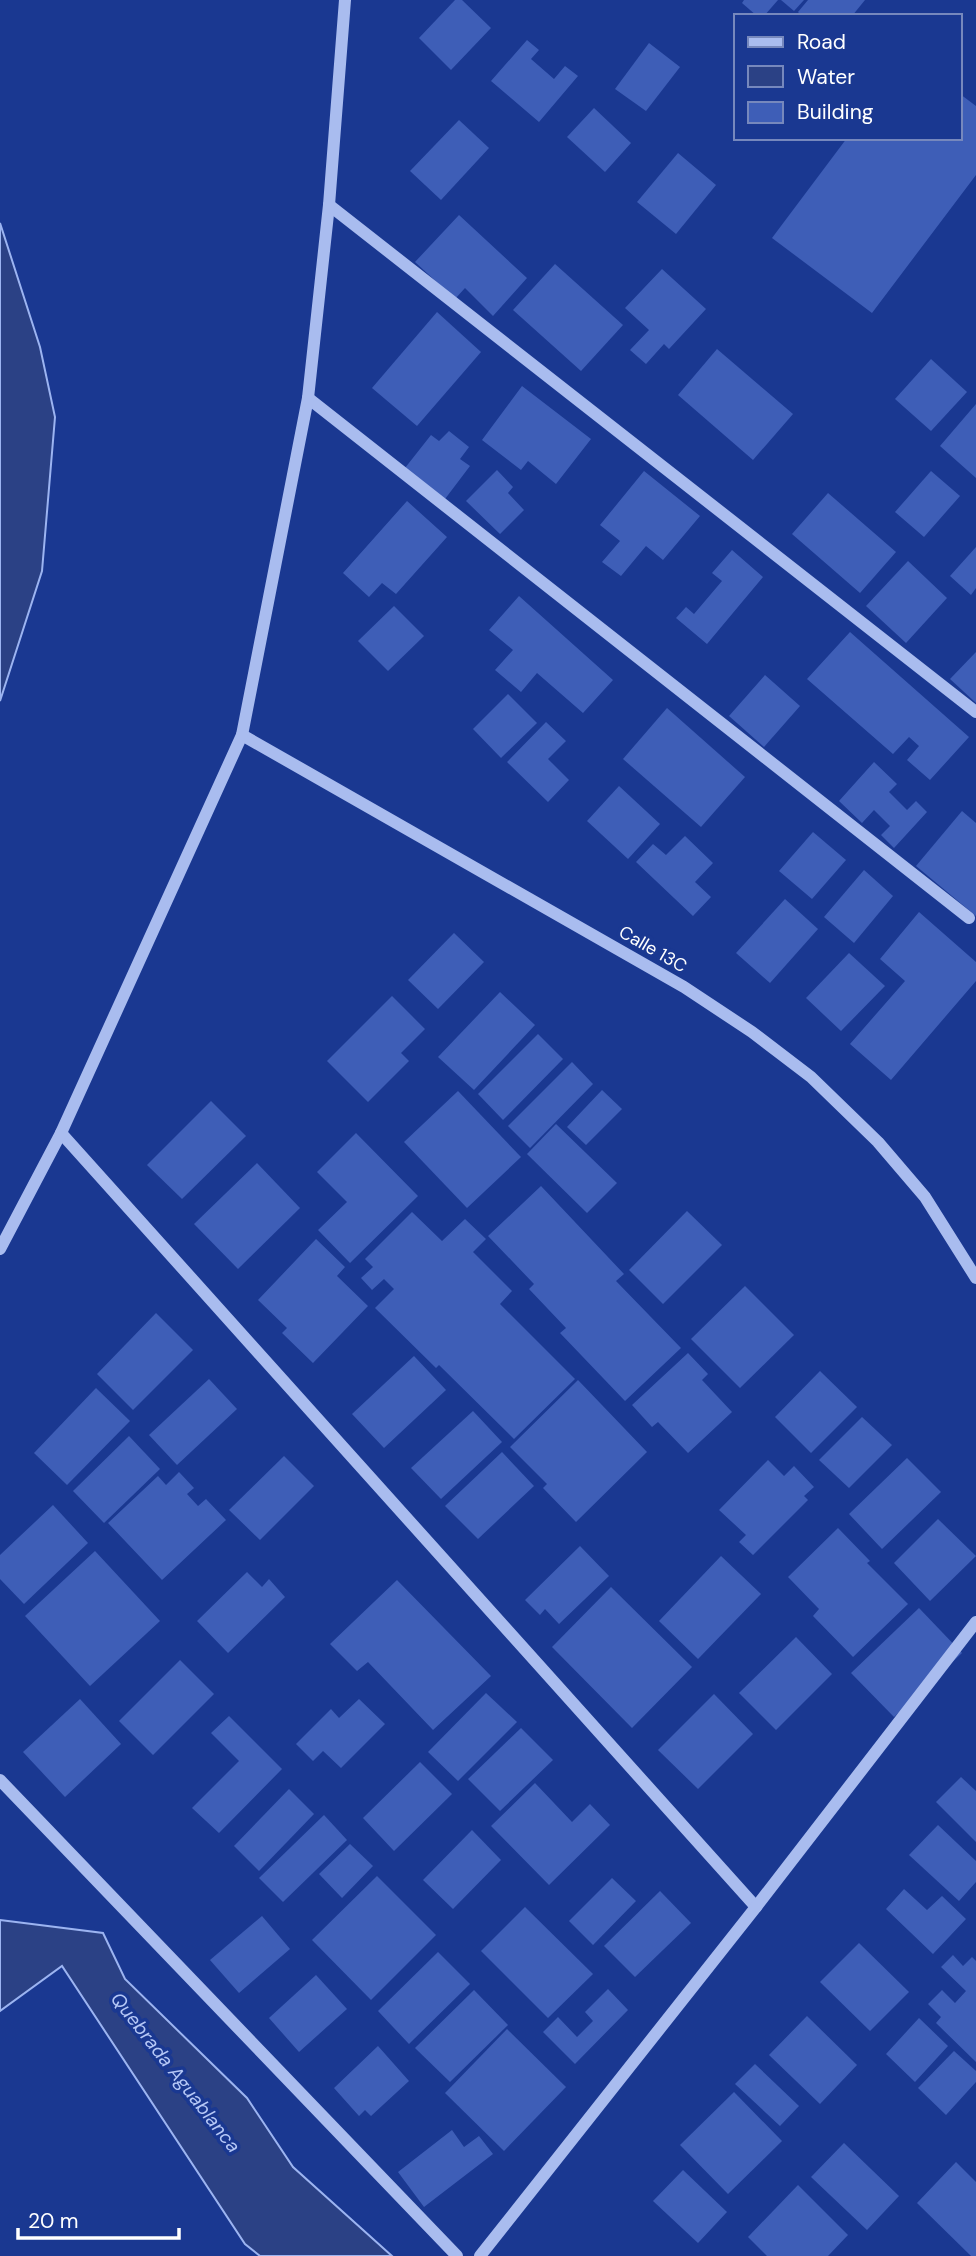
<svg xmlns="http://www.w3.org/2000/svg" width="976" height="2256" font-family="'DM Sans',sans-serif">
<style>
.water{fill:#2b4185;stroke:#9cb4f1;stroke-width:2}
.building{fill:#3e5eb7}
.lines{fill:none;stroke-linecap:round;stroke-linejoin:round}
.minor{stroke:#a9bcef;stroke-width:12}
.labels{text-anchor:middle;stroke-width:7;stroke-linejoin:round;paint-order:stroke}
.street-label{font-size:18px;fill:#fff;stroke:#1a3891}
.water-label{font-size:19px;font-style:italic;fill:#b5c7f6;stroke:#1a3891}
</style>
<rect width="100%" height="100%" fill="#1a3891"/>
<!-- water -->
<g class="water">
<polygon points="0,223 40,347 55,417 42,571 0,701"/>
<polygon points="0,1920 103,1933 125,1979 247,2098 293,2167 392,2256 260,2256 245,2244 62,1966 0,2011"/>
</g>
<!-- building -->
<g class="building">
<polygon points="455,0 462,0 491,28 451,70 419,38"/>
<polygon points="744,0 778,0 764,16 757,16 742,3"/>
<polygon points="781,0 804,0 794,11"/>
<polygon points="808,0 865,0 852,16 802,16 798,12"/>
<polygon points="527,40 539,50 531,59 554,79 565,66 578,76 539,122 491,81"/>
<polygon points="649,43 680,67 646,111 615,89"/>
<polygon points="960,94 976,106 976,175 872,313 772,238 847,138 960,138"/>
<polygon points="594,108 631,143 605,172 567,137"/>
<polygon points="459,120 489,148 441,200 410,171"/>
<polygon points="678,153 716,185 676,234 637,202"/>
<polygon points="459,215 527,278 493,316 465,288 455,299 415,262"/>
<polygon points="555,264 623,325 581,371 513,310"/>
<polygon points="662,269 706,309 669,349 664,344 646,364 630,350 649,330 625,308"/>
<polygon points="437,312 481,352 417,426 372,388"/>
<polygon points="717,349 793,414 753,460 678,395"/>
<polygon points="931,359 967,392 931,431 895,399"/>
<polygon points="522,386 591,439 556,484 528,461 521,470 482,440"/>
<polygon points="976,404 976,478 940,446"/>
<polygon points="449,431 469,447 460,459 470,466 445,499 405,468 431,435 439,441"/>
<polygon points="497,470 513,487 508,493 524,510 500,534 466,501"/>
<polygon points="644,471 700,516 663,560 646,546 621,576 602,562 620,541 600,525"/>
<polygon points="931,471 960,496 924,537 895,512"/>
<polygon points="828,493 896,552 860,593 792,534"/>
<polygon points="407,501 447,537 396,594 382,583 369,597 343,573"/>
<polygon points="976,547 976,588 971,595 950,576"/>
<polygon points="732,550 763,577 707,644 676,618 686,607 694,614 722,581 712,573"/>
<polygon points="908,561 947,598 906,643 866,606"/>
<polygon points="519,596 613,680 583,713 537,673 521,692 495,670 513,650 489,630"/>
<polygon points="394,606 424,636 388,671 358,641"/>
<polygon points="850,632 969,737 930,780 907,760 919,746 909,737 893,754 807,679"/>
<polygon points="976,652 976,703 950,679"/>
<polygon points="765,675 800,706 764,747 729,716"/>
<polygon points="508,694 537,723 501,758 473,729"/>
<polygon points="667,708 745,777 701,827 623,759"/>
<polygon points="546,722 566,741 548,759 569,780 548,802 507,762"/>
<polygon points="874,762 897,784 889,792 907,810 916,801 927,812 894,848 881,835 890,826 874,810 862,823 839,801"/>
<polygon points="619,786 660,824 628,859 587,821"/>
<polygon points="962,811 976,823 976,916 916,866"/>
<polygon points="813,832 846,860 812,899 779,871"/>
<polygon points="685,836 713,863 695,882 711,897 693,916 636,862 653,844 666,855"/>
<polygon points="864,870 893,896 854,943 824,917"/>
<polygon points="785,899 818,929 770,983 736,953"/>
<polygon points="919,912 976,962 976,981 891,1080 850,1044 905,981 880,959"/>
<polygon points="454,933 484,962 438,1009 408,980"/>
<polygon points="849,953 885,986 841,1031 806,998"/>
<polygon points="500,992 535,1025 474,1090 438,1057"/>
<polygon points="392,996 425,1029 401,1053 409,1061 368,1102 327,1061"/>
<polygon points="538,1034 563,1059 503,1120 478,1094"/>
<polygon points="572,1062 593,1084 530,1148 508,1126"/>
<polygon points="602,1090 622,1109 586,1145 567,1127"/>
<polygon points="458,1091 521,1157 467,1208 404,1142"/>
<polygon points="211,1101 246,1136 182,1199 147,1165"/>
<polygon points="556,1124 617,1183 587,1213 527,1154"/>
<polygon points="356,1133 418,1196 350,1263 318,1230 347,1202 317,1172"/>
<polygon points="257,1163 300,1208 238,1269 194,1224"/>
<polygon points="541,1186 624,1274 616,1281 681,1348 625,1401 560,1333 566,1328 529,1289 534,1284 488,1236"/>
<polygon points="687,1211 722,1245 663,1304 629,1270"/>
<polygon points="412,1212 442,1241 465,1219 486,1239 473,1252 512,1291 500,1304 575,1379 514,1439 439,1365 436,1368 375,1308 394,1289 384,1279 372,1290 361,1278 373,1267 365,1259"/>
<polygon points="316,1239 345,1267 337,1276 368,1306 313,1363 282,1333 287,1328 258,1300"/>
<polygon points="745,1286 794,1335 740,1388 691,1339"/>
<polygon points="156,1313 193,1350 133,1410 97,1374"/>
<polygon points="688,1353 708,1374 702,1380 732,1412 688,1453 658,1422 652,1427 632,1405"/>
<polygon points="414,1356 446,1390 384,1448 352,1414"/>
<polygon points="820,1371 857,1407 811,1453 775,1417"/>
<polygon points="209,1379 237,1409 177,1465 149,1435"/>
<polygon points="578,1380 647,1452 576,1522 543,1488 547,1484 510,1447"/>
<polygon points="96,1388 130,1421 67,1485 34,1453"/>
<polygon points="473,1411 502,1442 441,1499 411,1468"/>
<polygon points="862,1417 892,1445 849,1488 819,1460"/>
<polygon points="129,1436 160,1469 104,1523 73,1491"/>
<polygon points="502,1452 534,1486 478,1539 445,1506"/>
<polygon points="284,1456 314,1486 260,1540 229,1510"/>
<polygon points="907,1458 941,1492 882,1549 849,1514"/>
<polygon points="768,1460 784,1476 794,1466 814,1487 804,1496 808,1500 753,1555 739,1542 746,1535 719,1510"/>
<polygon points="179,1472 194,1488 187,1494 198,1506 206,1499 226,1520 162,1580 108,1523 158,1476 166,1485"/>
<polygon points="53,1505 88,1543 24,1604 0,1579 0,1555"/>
<polygon points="938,1519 976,1556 930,1601 894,1563"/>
<polygon points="838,1528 870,1561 867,1563 908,1604 853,1657 813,1616 819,1609 788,1577"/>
<polygon points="580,1546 609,1576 559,1624 545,1609 540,1615 525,1600"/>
<polygon points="95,1551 160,1621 90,1686 25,1616"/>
<polygon points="721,1556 761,1594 698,1659 659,1621"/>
<polygon points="247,1572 262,1587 269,1579 285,1597 228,1653 197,1621"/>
<polygon points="397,1580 491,1676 433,1730 368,1662 357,1671 330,1644"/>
<polygon points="611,1587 692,1667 632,1728 552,1647"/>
<polygon points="919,1608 962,1653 894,1717 851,1673"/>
<polygon points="796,1637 832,1674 776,1730 739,1693"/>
<polygon points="180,1660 214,1694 153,1755 119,1721"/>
<polygon points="486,1693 517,1722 458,1781 428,1752"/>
<polygon points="714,1694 753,1734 698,1789 658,1750"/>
<polygon points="80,1699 121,1744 65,1797 23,1752"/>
<polygon points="359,1699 385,1724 341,1768 323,1751 313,1761 296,1744 331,1709 339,1718"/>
<polygon points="229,1716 282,1769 219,1833 192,1808 239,1761 211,1733"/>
<polygon points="521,1728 553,1760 500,1811 468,1779"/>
<polygon points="420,1762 452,1794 394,1851 363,1818"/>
<polygon points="961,1777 976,1791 976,1842 936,1802"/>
<polygon points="535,1783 572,1822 590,1804 610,1825 549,1885 491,1826"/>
<polygon points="289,1789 314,1814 259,1871 234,1846"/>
<polygon points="324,1815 347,1840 283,1902 259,1878"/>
<polygon points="938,1825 976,1861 976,1882 959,1901 909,1855"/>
<polygon points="472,1830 501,1860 453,1909 423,1880"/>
<polygon points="350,1844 373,1866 342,1898 319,1874"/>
<polygon points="377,1876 436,1935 371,2000 312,1940"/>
<polygon points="612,1878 636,1901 593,1945 569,1921"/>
<polygon points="904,1889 927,1910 942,1896 966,1919 933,1954 886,1909"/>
<polygon points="660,1891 691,1923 635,1977 604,1946"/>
<polygon points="525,1907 593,1974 548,2018 481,1951"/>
<polygon points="262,1916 290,1949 239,1993 210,1960"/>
<polygon points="859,1943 909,1992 870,2031 820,1982"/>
<polygon points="438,1952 470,1984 409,2044 378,2011"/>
<polygon points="953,1955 963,1966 972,1957 976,1961 976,2062 936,2023 941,2017 928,2004 942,1990 955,2003 966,1991 941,1967"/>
<polygon points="316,1975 347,2009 299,2052 269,2018"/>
<polygon points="608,1989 628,2010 575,2064 543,2032 558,2017 577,2037 593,2021 585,2012"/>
<polygon points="474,1990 508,2025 450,2082 415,2048"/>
<polygon points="807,2016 857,2065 820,2104 769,2055"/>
<polygon points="919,2018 948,2046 915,2082 886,2054"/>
<polygon points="507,2029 566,2087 504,2151 445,2093"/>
<polygon points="378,2046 409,2081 371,2116 365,2110 359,2116 334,2088"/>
<polygon points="954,2051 976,2071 976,2082 946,2115 918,2088"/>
<polygon points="755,2064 799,2106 780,2126 735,2084"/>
<polygon points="734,2092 782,2141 728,2194 680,2145"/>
<polygon points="452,2130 464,2147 479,2136 493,2154 424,2207 398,2172"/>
<polygon points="844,2143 899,2196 867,2230 811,2177"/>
<polygon points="956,2162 976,2182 976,2256 971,2256 917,2203"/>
<polygon points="683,2170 727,2212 698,2243 653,2201"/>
<polygon points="798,2185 848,2235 828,2256 767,2256 748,2237"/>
</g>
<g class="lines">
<!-- minor -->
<g class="minor">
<polyline points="329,205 976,712"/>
<polyline points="308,398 969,918"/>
<polyline points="242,735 684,987 752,1032 811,1077 878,1142 925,1197 976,1278"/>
<polyline points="61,1133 756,1907"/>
<polyline points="0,1249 61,1133 242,735 308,398 329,205 345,0"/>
<polyline points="0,1780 457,2256"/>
<polyline points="480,2256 756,1907 976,1622"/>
</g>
</g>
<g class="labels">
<!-- street labels -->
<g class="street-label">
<text transform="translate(653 949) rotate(30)" y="6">Calle 13C</text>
</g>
<!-- water labels -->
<g class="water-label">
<text transform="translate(176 2072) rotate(52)" y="7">Quebrada Aguablanca</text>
</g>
</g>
<!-- legend -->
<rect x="734" y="14" width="228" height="126" fill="#1a3891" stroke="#7688bd" stroke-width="2"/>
<rect x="748" y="37" width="35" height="10" fill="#a9bcef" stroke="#7688bd" stroke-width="2"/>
<text x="797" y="49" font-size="21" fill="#ffffff">Road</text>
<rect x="748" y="66" width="35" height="21" fill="#2b4185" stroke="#7688bd" stroke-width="2"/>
<text x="797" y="84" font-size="21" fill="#ffffff">Water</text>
<rect x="748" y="102" width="35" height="21" fill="#3e5eb7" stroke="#7688bd" stroke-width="2"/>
<text x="797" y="119" font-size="21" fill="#ffffff">Building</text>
<!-- scale -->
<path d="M18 2228v10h161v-10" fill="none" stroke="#ffffff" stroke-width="3.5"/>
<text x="28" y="2228" font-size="21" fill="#ffffff" stroke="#1a3891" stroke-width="5" paint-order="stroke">20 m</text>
</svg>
